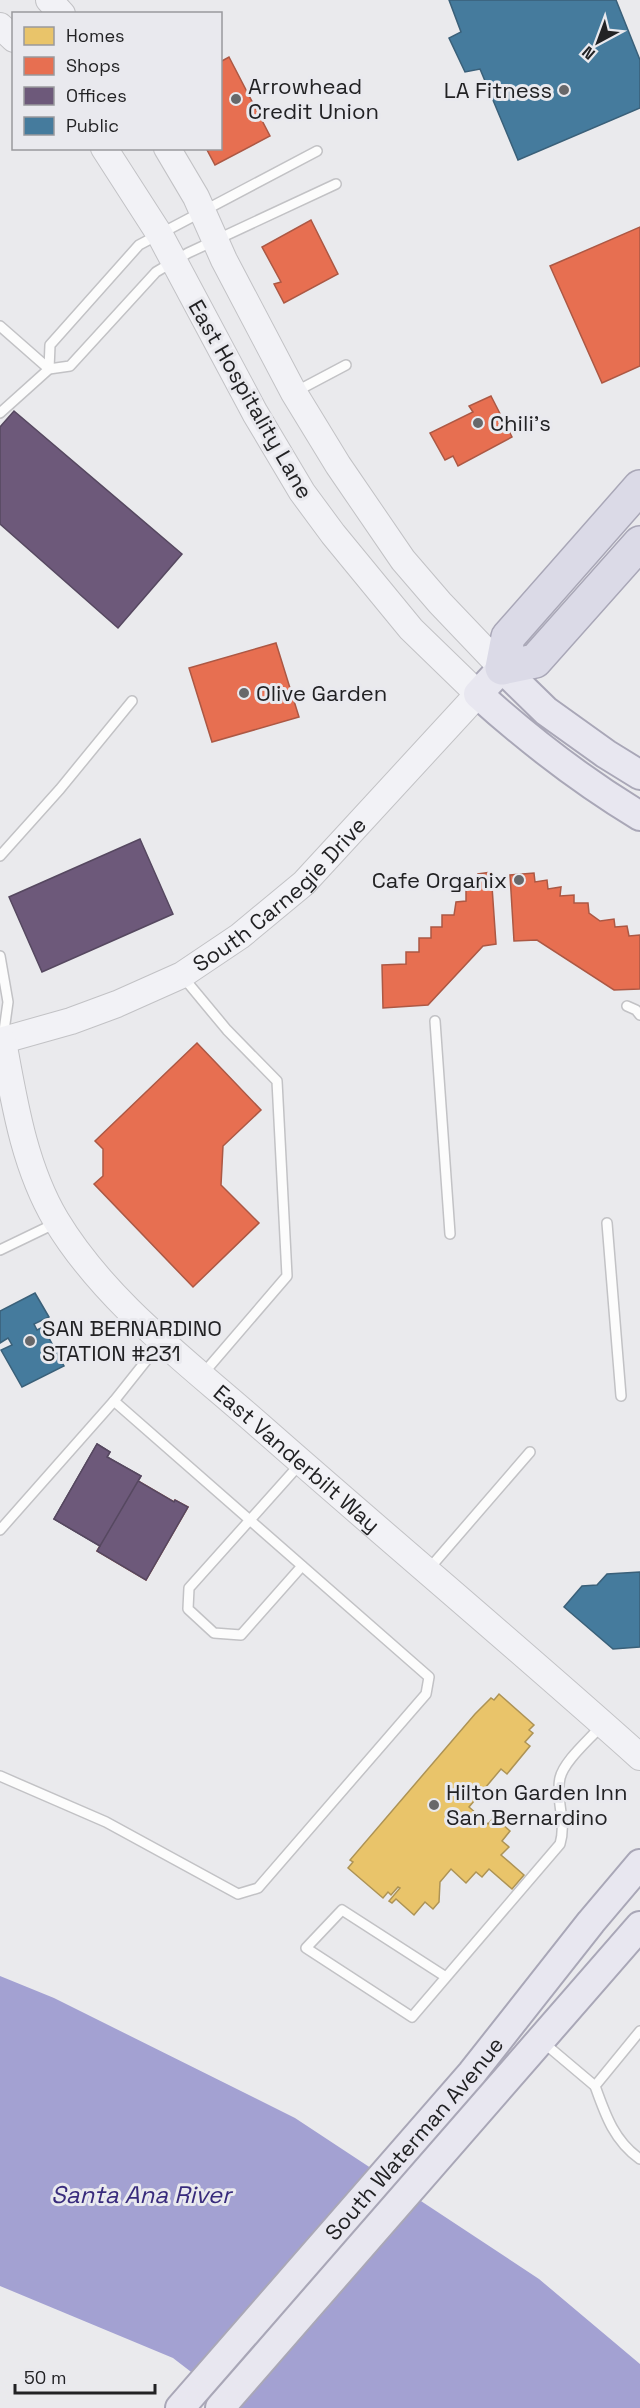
<svg xmlns="http://www.w3.org/2000/svg" width="640" height="2408" font-family="'Space Grotesk',sans-serif">
<style>
.water{fill:#a3a1d2}
.homes{fill:#e9c46a;stroke:#ad9355;stroke-width:1.5}
.shops{fill:#e76f51;stroke:#ac5844;stroke-width:1.5}
.offices{fill:#6d597a;stroke:#564860;stroke-width:1.5}
.public{fill:#457b9d;stroke:#3a6079;stroke-width:1.5}
.lines{fill:none;stroke-linecap:round;stroke-linejoin:round}
.lane-casing{stroke:#c2c2c5;stroke-width:12}
.secondary-casing{stroke:#c2c2c5;stroke-width:28}
.primary-casing{stroke:#a9a7b7;stroke-width:32}
.highway-casing{stroke:#a9a7b7;stroke-width:36}
.lane{stroke:#fcfcfc;stroke-width:9}
.secondary{stroke:#f2f2f6;stroke-width:26}
.primary{stroke:#e8e7f0;stroke-width:28}
.highway{stroke:#dbdae7;stroke-width:33}
.poi-dot{fill:#68686a;stroke:#e9e9ee;stroke-width:2}
.labels{text-anchor:middle;stroke-width:6;stroke-linejoin:round;paint-order:stroke}
.poi-label{font-size:22px;fill:#222224;stroke:#e9e9ee;text-anchor:start}
.street-label{font-size:22px;fill:#222224;stroke:#e9e9ee}
.water-label{font-size:24px;font-style:italic;fill:#382b7c;stroke:#e9e9ee}
</style>
<rect width="100%" height="100%" fill="#eaeaed"/>
<!-- water -->
<polygon class="water" points="0,1976 54,1998 295,2118 539,2279 640,2364 640,2408 238,2408 173,2358 0,2286"/>
<!-- homes -->
<polygon class="homes" points="499,1694 534,1725 529,1730 533,1733 525,1742 530,1746 507,1774 501,1769 469,1807 488,1824 494,1817 510,1831 502,1841 509,1847 501,1855 524,1875 512,1889 489,1869 482,1877 476,1872 466,1883 451,1869 440,1882 439,1902 433,1909 425,1902 414,1915 396,1899 392,1903 389,1901 400,1888 398,1887 391,1895 388,1892 383,1898 348,1868 353,1862 350,1860 475,1714 491,1698 494,1700"/>
<!-- shops -->
<g class="shops">
<polygon points="229,57 270,136 215,165 206,148 220,148 220,62"/>
<polygon points="311,220 338,274 284,303 274,284 281,282 262,247"/>
<polygon points="640,227 640,366 602,383 550,266"/>
<polygon points="491,396 512,437 458,466 453,456 445,460 430,433 473,412 469,406"/>
<polygon points="276,643 299,717 212,742 189,668"/>
<polygon points="491,872 496,944 483,946 428,1005 383,1008 382,965 406,964 406,952 419,952 419,938 431,938 431,927 442,927 442,915 454,915 456,902 466,901 466,888 479,887 478,874"/>
<polygon points="534,873 535,882 547,880 548,889 561,887 560,896 574,895 574,903 588,903 589,913 600,921 614,919 615,927 627,926 629,936 640,935 640,989 614,990 537,940 514,941 510,875"/>
<polygon points="197,1043 261,1110 223,1146 221,1185 259,1223 193,1287 94,1184 103,1176 103,1149 95,1141"/>
<polygon points="138,1481 174,1502 175,1500 188,1507 146,1580 97,1551"/>
</g>
<!-- offices -->
<g class="offices">
<polygon points="14,411 182,554 118,628 0,524 0,427"/>
<polygon points="140,839 173,914 42,972 9,897"/>
<polygon points="97,1444 110,1452 107,1457 141,1476 138,1481 174,1502 175,1500 188,1507 146,1580 97,1551 100,1546 54,1519"/>
<polygon points="97,1444 110,1452 107,1457 141,1476 100,1546 54,1519"/>
</g>
<!-- public -->
<g class="public">
<polygon points="449,0 616,0 640,60 640,108 518,160 480,69 465,72 449,38 461,32"/>
<polygon points="35,1293 49,1317 34,1324 37,1330 43,1327 64,1366 22,1387 1,1350 12,1345 8,1338 0,1343 0,1311"/>
<polygon points="640,1572 640,1647 613,1649 564,1607 582,1586 597,1585 607,1574"/>
</g>
<g class="lines">
<defs>
<g id="lane">
<polyline points="0,326 49,369"/>
<polyline points="49,369 50,345 139,245 317,151"/>
<polyline points="295,392 346,365"/>
<polyline points="0,413 49,369 70,366 156,272 188,253 336,184"/>
<polyline points="0,856 60,789 132,701"/>
<polyline points="0,956 8,1002 3,1038"/>
<polyline points="183,977 227,1030 277,1081 287,1276 202,1375"/>
<polyline points="627,1006 636,1010 640,1015"/>
<polyline points="435,1021 450,1234"/>
<polyline points="607,1223 621,1396"/>
<polyline points="0,1250 56,1223"/>
<polyline points="300,1464 189,1588 188,1609 214,1633 241,1635 302,1566"/>
<polyline points="0,1530 114,1401 161,1342"/>
<polyline points="428,1570 530,1452"/>
<polyline points="0,1776 106,1822 238,1894 258,1888 426,1694 429,1677 114,1401"/>
<path d="M446 1977 342 1910 306 1948 412 2017 560 1844C567 1822 555 1799 560 1778 564 1761 589 1740 601 1726"/>
<path d="M640 2031 595 2086C605 2114 614 2141 640 2159"/>
<polyline points="544,2043 595,2086"/>
</g>
<g id="secondary">
<polyline points="49,0 62,14"/>
<polyline points="0,26 14,39"/>
<polyline points="167,148 196,197 224,260 294,393 338,465 403,560 440,603 502,668"/>
<path id="s1" d="M0 1041 71 1021 117 1004 182 975 240 936 304 883 478 694 411 629 333 534 302 492 255 413 160 235 104 148"/>
<path id="s2" d="M3 1041C14 1101 24 1166 56 1220 106 1303 189 1363 260 1426 386 1537 515 1645 640 1757"/>
</g>
<g id="primary">
<path d="M640 775 606 754 546 711 502 668 478 694C529 740 582 781 640 816"/>
<path id="s3" d="M180 2408 472 2073 591 1922 640 1864"/>
<path d="M220 2408C359 2247 501 2087 640 1926"/>
</g>
<polyline id="highway" points="640,487 508,637 502,668 535,661 640,543"/>
</defs>
<!-- lane casing -->
<use href="#lane" class="lane-casing"/>
<!-- secondary casing -->
<use href="#secondary" class="secondary-casing"/>
<!-- primary casing -->
<use href="#primary" class="primary-casing"/>
<!-- highway casing -->
<use href="#highway" class="highway-casing"/>
<!-- lane -->
<use href="#lane" class="lane"/>
<!-- secondary -->
<use href="#secondary" class="secondary"/>
<!-- primary -->
<use href="#primary" class="primary"/>
<!-- highway -->
<use href="#highway" class="highway"/>
</g>
<!-- markers -->
<g class="poi-dot">
<circle cx="564" cy="90" r="6"/>
<circle cx="236" cy="99" r="6"/>
<circle cx="478" cy="423" r="6"/>
<circle cx="244" cy="693" r="6"/>
<circle cx="519" cy="880" r="6"/>
<circle cx="30" cy="1341" r="6"/>
<circle cx="434" cy="1805" r="6"/>
</g>
<g class="labels">
<!-- poi labels -->
<g class="poi-label">
<text x="248" y="94">Arrowhead<tspan x="248" dy="25">Credit Union</tspan></text>
<text x="552" y="98" text-anchor="end">LA Fitness</text>
<text x="490" y="431">Chili's</text>
<text x="256" y="701">Olive Garden</text>
<text x="507" y="888" text-anchor="end">Cafe Organix</text>
<text x="42" y="1336">SAN BERNARDINO<tspan x="42" dy="25">STATION #231</tspan></text>
<text x="446" y="1800">Hilton Garden Inn<tspan x="446" dy="25">San Bernardino</tspan></text>
</g>
<!-- street labels -->
<g class="street-label">
<text transform="translate(251 399) rotate(60)" y="8">East Hospitality Lane</text>
<text dy="8" stroke="none"><textPath href="#s1" startOffset="321">South Carnegie Drive</textPath></text>
<text dy="8" stroke="none"><textPath href="#s2" startOffset="528">East Vanderbilt Way</textPath></text>
<text dy="8" stroke="none"><textPath href="#s3" startOffset="357">South Waterman Avenue</textPath></text>
</g>
<!-- water labels -->
<g class="water-label">
<text x="141" y="2203">Santa Ana River</text>
</g>
</g>
<!-- legend -->
<rect x="12" y="12" width="210" height="138" fill="#e9e9ee" stroke="#99999d" stroke-width="1.5"/>
<rect x="24" y="27" width="30" height="18" fill="#e9c46a" stroke="#99999d" stroke-width="1.5"/>
<text x="66" y="42" font-size="18" fill="#222224">Homes</text>
<rect x="24" y="57" width="30" height="18" fill="#e76f51" stroke="#99999d" stroke-width="1.5"/>
<text x="66" y="72" font-size="18" fill="#222224">Shops</text>
<rect x="24" y="87" width="30" height="18" fill="#6d597a" stroke="#99999d" stroke-width="1.5"/>
<text x="66" y="102" font-size="18" fill="#222224">Offices</text>
<rect x="24" y="117" width="30" height="18" fill="#457b9d" stroke="#99999d" stroke-width="1.5"/>
<text x="66" y="132" font-size="18" fill="#222224">Public</text>
<!-- north arrow -->
<g transform="translate(598 42) rotate(221)" stroke="#e9e9ee" stroke-width="4.5" paint-order="stroke">
<path d="M0-4.5L10 22L0 15L-10 22Z" fill="#222224"/>
<text y="-9" font-size="16" font-weight="bold" text-anchor="middle" fill="#222224">N</text>
</g>
<!-- scale -->
<path d="M15 2384v9h140v-9" fill="none" stroke="#222224" stroke-width="3"/>
<text x="24" y="2384" font-size="18" fill="#222224" stroke="#e9e9ee" stroke-width="4.5" paint-order="stroke">50 m</text>
</svg>
